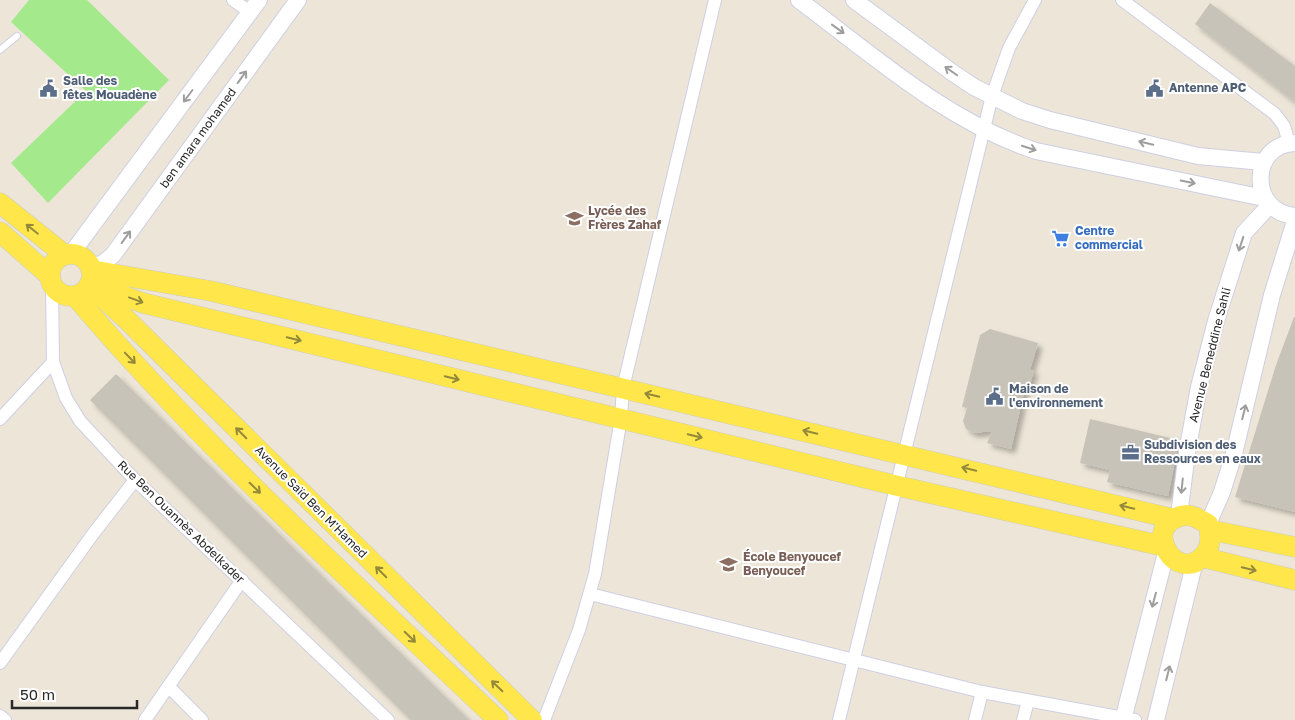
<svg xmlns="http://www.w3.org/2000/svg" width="1295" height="720" font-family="'Golos Text',sans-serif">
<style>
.green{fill:#a4ea8d}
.building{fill:#c8c3b8;filter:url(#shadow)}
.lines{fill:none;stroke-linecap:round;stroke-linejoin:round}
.service-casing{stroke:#cdcfe4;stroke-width:8}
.minor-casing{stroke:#cdcfe4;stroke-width:14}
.tertiary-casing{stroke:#cdcfe4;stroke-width:18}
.primary-casing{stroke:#cbcbcb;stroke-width:21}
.service{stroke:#fff;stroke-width:6}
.minor{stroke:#fff;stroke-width:12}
.tertiary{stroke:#fff;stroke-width:16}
.primary{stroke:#ffe74b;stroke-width:20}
.oneway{stroke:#9e9e9e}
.oneway2{stroke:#94883a}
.labels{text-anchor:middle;stroke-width:4;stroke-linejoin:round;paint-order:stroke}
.service-label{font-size:12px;font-weight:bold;fill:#4e5e75;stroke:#fff;text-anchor:start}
.street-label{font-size:12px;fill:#282828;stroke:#fff}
.education-label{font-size:12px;font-weight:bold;fill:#785e54;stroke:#fff;text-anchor:start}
.shop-label{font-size:12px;font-weight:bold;fill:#366cbe;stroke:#fff;text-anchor:start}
</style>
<defs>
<filter id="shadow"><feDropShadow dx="4.5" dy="4.5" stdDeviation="2.5" flood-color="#0004"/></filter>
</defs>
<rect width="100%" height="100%" fill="#ede6d8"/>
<!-- green -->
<polygon class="green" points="29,0 87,0 169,80 48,203 11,163 86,91 11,22"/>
<!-- building -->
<g class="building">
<polygon points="1210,3 1295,66 1295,102 1195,24"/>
<polygon points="1294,317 1295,317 1295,512 1235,497 1276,365"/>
<polygon points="990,329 1038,343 1030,370 1034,370 1030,384 1026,384 1011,449 987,443 992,431 974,433 966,429 963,421 967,408 962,407 980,335"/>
<polygon points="116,374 469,720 411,720 90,400"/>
<polygon points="1090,419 1179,440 1168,496 1107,482 1110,470 1080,463"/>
</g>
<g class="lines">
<defs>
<polyline id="service" points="0,50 17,36"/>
<g id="minor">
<polyline points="233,0 250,12"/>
<polyline points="1122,0 1275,114 1284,126 1289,143"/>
<polyline points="52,283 53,362 66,398 80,421 135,480 388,720"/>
<polyline points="0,419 53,362"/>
<polyline points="590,594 982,692 1135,720"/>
<polyline points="0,663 93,534 135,480"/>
<polyline points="169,687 202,720"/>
<polyline points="0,716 5,720"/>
<polyline points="145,720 242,580"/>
<polyline points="544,720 579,630 595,574 621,418 623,388 715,0"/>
<polyline points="839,720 992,96 1009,48 1035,0"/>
<polyline points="975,720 982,692"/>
<polyline points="1023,720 1028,701"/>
</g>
<g id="tertiary">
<path d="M799 0C874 56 946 121 1036 151L1264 198"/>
<polyline points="854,0 953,73 974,87 1022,111 1050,120 1198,156 1263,162"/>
<path d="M1295 143C1249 144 1249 213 1295 216"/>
<polyline points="71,254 259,0"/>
<polyline points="90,266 102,264 113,255 298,0"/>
<polyline points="1179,516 1187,452 1199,387 1216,321 1244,233 1270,205"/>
<polyline points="1208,524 1222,492 1234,454 1272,295 1295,221"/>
<polyline points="1123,720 1166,553"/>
<polyline points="1156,720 1195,561"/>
</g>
<g id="primary">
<polyline points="0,203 65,255"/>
<polyline points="0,232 50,276"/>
<circle cx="71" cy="275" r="21"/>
<polyline points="91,270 211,291 1174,519"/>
<polyline points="90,283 143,303 898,486 1163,546"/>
<polyline points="91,287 123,316 532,720"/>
<path d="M75 296C204 448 353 582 498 720"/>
<path d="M1187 515 1195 517 1208 524C1211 534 1211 546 1205 554 1177 589 1136 521 1187 515Z"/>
<polyline points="1210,530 1295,547"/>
<polyline points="1202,557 1295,580"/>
</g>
</defs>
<!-- service casing -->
<use href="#service" class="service-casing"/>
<!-- minor casing -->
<use href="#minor" class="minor-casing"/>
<!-- tertiary casing -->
<use href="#tertiary" class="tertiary-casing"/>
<!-- primary casing -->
<use href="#primary" class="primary-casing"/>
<!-- service -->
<use href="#service" class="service"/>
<!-- minor -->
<use href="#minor" class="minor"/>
<!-- tertiary -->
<use href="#tertiary" class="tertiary"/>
<!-- primary -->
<use href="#primary" class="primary"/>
</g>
<!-- one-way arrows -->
<defs><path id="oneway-shaft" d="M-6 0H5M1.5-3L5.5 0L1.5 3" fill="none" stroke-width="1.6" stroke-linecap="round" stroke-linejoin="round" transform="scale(1.25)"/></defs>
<g class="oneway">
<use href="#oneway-shaft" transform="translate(838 29) rotate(36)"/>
<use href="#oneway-shaft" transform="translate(951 71) rotate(-145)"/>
<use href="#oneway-shaft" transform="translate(242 77) rotate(-54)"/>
<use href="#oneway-shaft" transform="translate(188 96) rotate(127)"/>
<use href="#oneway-shaft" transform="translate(1146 143) rotate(-167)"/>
<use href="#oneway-shaft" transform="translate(1029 148) rotate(18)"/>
<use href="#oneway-shaft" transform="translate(1188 182) rotate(12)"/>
<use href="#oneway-shaft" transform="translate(126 237) rotate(-54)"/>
<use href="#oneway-shaft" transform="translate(1241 244) rotate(108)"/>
<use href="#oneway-shaft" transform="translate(1244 412) rotate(-76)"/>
<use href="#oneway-shaft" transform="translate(1182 486) rotate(96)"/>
<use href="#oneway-shaft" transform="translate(1154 600) rotate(105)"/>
<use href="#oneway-shaft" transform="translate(1168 673) rotate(-76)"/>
</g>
<g class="oneway2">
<use href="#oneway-shaft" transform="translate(32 229) rotate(-141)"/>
<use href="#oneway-shaft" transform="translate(136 300) rotate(20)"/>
<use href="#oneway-shaft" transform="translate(294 339) rotate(14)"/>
<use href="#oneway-shaft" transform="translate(130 358) rotate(46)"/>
<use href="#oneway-shaft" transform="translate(452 378) rotate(14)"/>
<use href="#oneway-shaft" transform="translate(652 395) rotate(-167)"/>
<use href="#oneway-shaft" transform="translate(810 432) rotate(-167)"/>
<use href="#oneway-shaft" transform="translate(241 433) rotate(-135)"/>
<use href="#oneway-shaft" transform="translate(695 436) rotate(14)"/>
<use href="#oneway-shaft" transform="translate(969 469) rotate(-166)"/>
<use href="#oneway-shaft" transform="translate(255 488) rotate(44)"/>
<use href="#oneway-shaft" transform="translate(1127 507) rotate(-166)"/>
<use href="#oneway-shaft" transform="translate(1249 569) rotate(14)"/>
<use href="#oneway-shaft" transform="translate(381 572) rotate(-135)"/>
<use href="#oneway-shaft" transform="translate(410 637) rotate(44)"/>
<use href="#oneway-shaft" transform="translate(497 686) rotate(-136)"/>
</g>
<!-- icons -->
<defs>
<symbol id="civic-bare" viewBox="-9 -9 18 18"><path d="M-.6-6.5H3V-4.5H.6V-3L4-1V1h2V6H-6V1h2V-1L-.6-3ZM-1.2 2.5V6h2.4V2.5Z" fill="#5c6f8a" stroke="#fff" stroke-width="2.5" paint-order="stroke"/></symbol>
<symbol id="school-bare" viewBox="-9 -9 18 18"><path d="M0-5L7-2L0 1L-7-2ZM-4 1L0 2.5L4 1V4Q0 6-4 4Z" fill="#8d6e63" stroke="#fff" stroke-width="2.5" paint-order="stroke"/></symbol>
<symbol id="supermarket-bare" viewBox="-9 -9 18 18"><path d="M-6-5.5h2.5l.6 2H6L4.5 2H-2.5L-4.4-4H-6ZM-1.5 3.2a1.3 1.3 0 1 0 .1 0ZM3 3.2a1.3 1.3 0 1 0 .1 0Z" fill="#3f7fe0" stroke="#fff" stroke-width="2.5" paint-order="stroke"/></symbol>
<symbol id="office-bare" viewBox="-9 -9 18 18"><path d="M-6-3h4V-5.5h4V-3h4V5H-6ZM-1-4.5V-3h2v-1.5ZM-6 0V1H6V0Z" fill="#5c6f8a" stroke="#fff" stroke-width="2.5" paint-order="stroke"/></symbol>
</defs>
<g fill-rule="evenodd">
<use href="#civic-bare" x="36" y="76" width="25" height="25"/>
<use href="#civic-bare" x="1142" y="76" width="25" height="25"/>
<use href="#school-bare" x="562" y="206" width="25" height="25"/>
<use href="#supermarket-bare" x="1048" y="226" width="25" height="25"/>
<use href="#civic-bare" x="982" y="384" width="25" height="25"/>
<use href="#office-bare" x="1118" y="440" width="25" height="25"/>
<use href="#school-bare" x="716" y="552" width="25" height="25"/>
</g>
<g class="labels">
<!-- service labels -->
<g class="service-label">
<text x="63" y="85">Salle des<tspan x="63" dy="14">fêtes Mouadène</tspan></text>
<text x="1169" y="92">Antenne APC</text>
<text x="1009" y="393">Maison de<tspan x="1009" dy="14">l'environnement</tspan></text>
<text x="1144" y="449">Subdivision des<tspan x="1144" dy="14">Ressources en eaux</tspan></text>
</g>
<!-- street labels -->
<g class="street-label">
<text transform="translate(198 138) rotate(-54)" y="4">ben amara mohamed</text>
<text transform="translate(1210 355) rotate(-76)" y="4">Avenue Beneddine Sahli</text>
<text transform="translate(311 502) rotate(45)" y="4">Avenue Saïd Ben M'Hamed</text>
<text transform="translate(181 522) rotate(44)" y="4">Rue Ben Ouannès Abdelkader</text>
</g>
<!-- education labels -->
<g class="education-label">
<text x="588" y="215">Lycée des<tspan x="588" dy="14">Frères Zahaf</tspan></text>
<text x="743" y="561">École Benyoucef<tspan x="743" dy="14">Benyoucef</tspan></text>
</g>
<!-- shop labels -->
<g class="shop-label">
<text x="1075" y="235">Centre<tspan x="1075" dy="14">commercial</tspan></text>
</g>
</g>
<!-- scale -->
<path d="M12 700v8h125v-8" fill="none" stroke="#282828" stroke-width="2.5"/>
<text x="20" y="700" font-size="15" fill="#282828" stroke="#ffffff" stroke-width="4" paint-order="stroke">50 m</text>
</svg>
